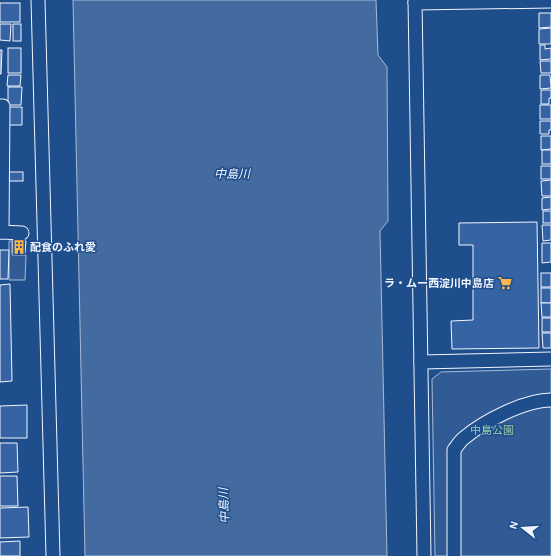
<svg xmlns="http://www.w3.org/2000/svg" width="551" height="556" font-family="Karla,'Noto Sans JP',sans-serif">
<style>
.green{fill:#305b95;stroke:#a8bbd7}
.water{fill:#446ba0;stroke:#a8bbd7}
.building{fill:#3563a3;stroke:#f2f6ff}
.lines{fill:none;stroke-linecap:round;stroke-linejoin:round}
.minor-casing{stroke:#f2f6ff;stroke-width:15}
.minor{stroke:#1f4e8c;stroke-width:13}
.labels{text-anchor:middle;stroke-width:3;stroke-linejoin:round;paint-order:stroke}
.poi-label{font-size:11px;font-weight:bold;fill:#f2f6ff;stroke:#1f4e8c;text-anchor:start}
.park-label{font-size:11px;fill:#97c8a6;stroke:#1f4e8c}
.water-label{font-size:12px;font-style:italic;fill:#f2f6ff;stroke:#1f4e8c}
</style>
<rect width="100%" height="100%" fill="#1f4e8c"/>
<!-- green -->
<g class="green">
<polygon points="9,241 12,241 12,255 26,255 25,280 9,280"/>
<polygon points="551,369 551,556 435,556 432,379 441,372"/>
</g>
<!-- water -->
<polygon class="water" points="73,0 376,0 378,55 387,67 388,221 380,231 387,556 85,556"/>
<!-- building -->
<g class="building">
<rect x="0" y="3" width="20" height="19"/>
<polygon points="539,13 551,13 551,27 539,28"/>
<polygon points="0,24 11,24 10,41 0,40"/>
<rect x="13" y="24" width="8" height="17"/>
<polygon points="551,28 551,44 539,44 539,29"/>
<polygon points="540,45 545,45 545,49 551,48 551,59 540,60"/>
<rect x="8" y="48" width="13" height="25"/>
<polygon points="0,50 2,50 1,74 0,74"/>
<polygon points="540,61 551,61 551,73 541,73"/>
<polygon points="8,75 21,75 20,86 7,86"/>
<polygon points="540,75 550,75 551,88 540,89"/>
<polygon points="8,87 22,87 21,105 8,105"/>
<polygon points="541,90 551,90 551,98 549,98 549,104 541,104"/>
<rect x="540" y="105" width="11" height="14"/>
<polygon points="7,107 22,107 22,125 6,125"/>
<polygon points="540,121 551,121 551,130 549,130 549,134 540,134"/>
<polygon points="541,136 551,136 551,149 541,150"/>
<rect x="542" y="150" width="9" height="14"/>
<rect x="541" y="166" width="10" height="13"/>
<rect x="9" y="172" width="14" height="9"/>
<polygon points="551,180 551,196 542,196 541,181"/>
<polygon points="551,197 551,209 542,210 542,198"/>
<rect x="543" y="211" width="8" height="12"/>
<polygon points="537,222 539,348 452,349 451,321 473,320 473,245 459,245 459,223"/>
<polygon points="542,225 551,225 551,240 543,241"/>
<polygon points="13,240 26,241 25,253 13,253"/>
<polygon points="542,243 551,243 551,262 542,263"/>
<polygon points="0,250 9,250 8,279 0,279"/>
<rect x="541" y="273" width="10" height="14"/>
<polygon points="10,284 12,381 0,382 0,285"/>
<rect x="541" y="288" width="10" height="15"/>
<polygon points="541,303 551,303 551,317 542,317"/>
<rect x="542" y="318" width="9" height="14"/>
<polygon points="542,333 551,333 551,348 543,348"/>
<polygon points="27,405 27,438 0,438 0,406"/>
<polygon points="0,443 17,443 18,472 0,473"/>
<polygon points="0,476 17,476 18,506 0,506"/>
<polygon points="28,507 29,537 0,538 0,508"/>
<polygon points="20,541 20,556 0,556 0,542"/>
</g>
<g class="lines">
<defs>
<g id="minor">
<polyline points="38,0 53,556"/>
<polyline points="415,0 424,556"/>
<polyline points="415,3 551,1"/>
<polyline points="0,106 3,106 2,232"/>
<polyline points="0,232 22,233"/>
<polyline points="421,362 551,359"/>
<path d="M454 556V450C457 446 460 441 464 438 484 421 525 400 551 400"/>
</g>
</defs>
<!-- minor casing -->
<use href="#minor" class="minor-casing"/>
<!-- minor -->
<use href="#minor" class="minor"/>
</g>
<!-- icons -->
<defs>
<symbol id="building-bare" viewBox="-9 -9 18 18"><path d="M-4-6H4V6H1V3H-1V6H-4ZM-2.5-4.3h1.7v1.8h-1.7ZM.8-4.3h1.7v1.8H.8ZM-2.5-1h1.7V.8h-1.7ZM.8-1h1.7V.8H.8Z" fill="#ffb74d" stroke="#1f4e8c" stroke-width="2.5" paint-order="stroke"/></symbol>
<symbol id="supermarket-bare" viewBox="-9 -9 18 18"><path d="M-6-5.5h2.5l.6 2H6L4.5 2H-2.5L-4.4-4H-6ZM-1.5 3.2a1.3 1.3 0 1 0 .1 0ZM3 3.2a1.3 1.3 0 1 0 .1 0Z" fill="#ffb74d" stroke="#1f4e8c" stroke-width="2.5" paint-order="stroke"/></symbol>
</defs>
<g fill-rule="evenodd">
<use href="#building-bare" x="9" y="237" width="20" height="20"/>
<use href="#supermarket-bare" x="495" y="273" width="20" height="20"/>
</g>
<g class="labels">
<!-- poi labels -->
<g class="poi-label">
<text x="30" y="251">配食のふれ愛</text>
<text x="494" y="287" text-anchor="end">ラ・ムー西淀川中島店</text>
</g>
<!-- park labels -->
<g class="park-label">
<text x="492" y="434">中島公園</text>
</g>
<!-- water labels -->
<g class="water-label">
<text x="232" y="178">中島川</text>
<text transform="translate(224 506) rotate(-92)" y="4">中島川</text>
</g>
</g>
<!-- north arrow -->
<g transform="translate(523 528) rotate(287)" stroke="#1f4e8c" stroke-width="3" paint-order="stroke">
<path d="M0-3L7 15L0 10L-7 15Z" fill="#f2f6ff"/>
<text y="-6" font-size="11" font-weight="bold" text-anchor="middle" fill="#f2f6ff">N</text>
</g>
</svg>
